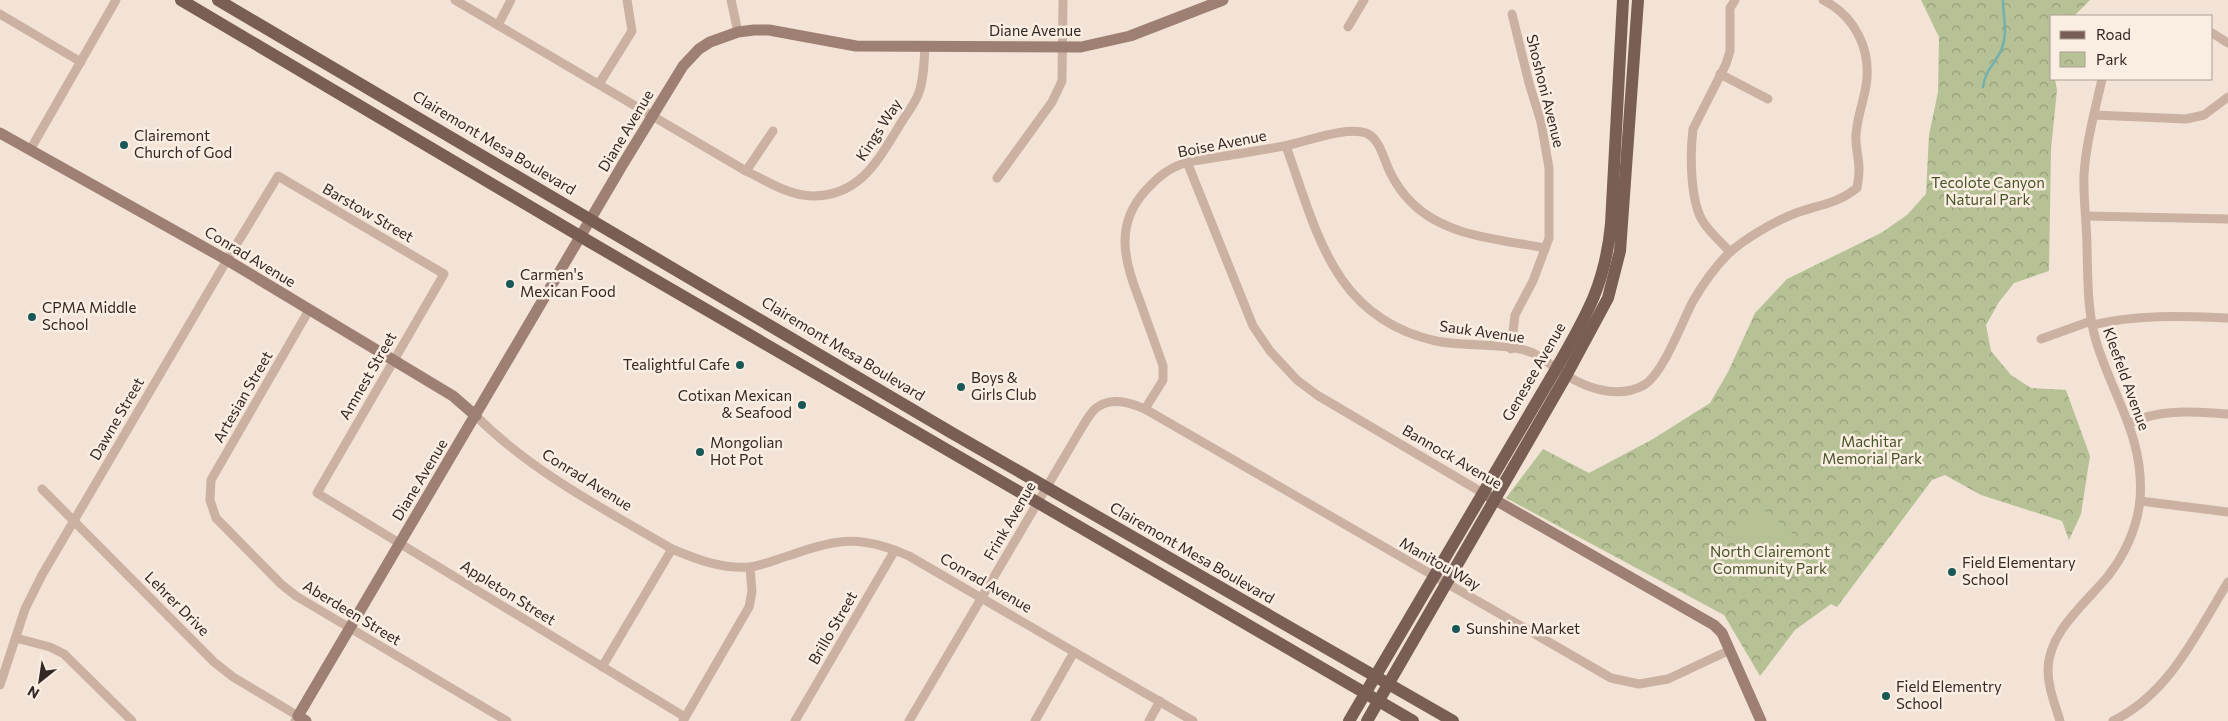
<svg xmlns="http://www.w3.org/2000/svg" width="2228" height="721" font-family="Commissioner,sans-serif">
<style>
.park{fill:url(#park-crowns)}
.garden{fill:#b6c295}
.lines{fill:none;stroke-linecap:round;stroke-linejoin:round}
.stream{stroke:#73b1af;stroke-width:2.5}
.street{stroke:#cbb1a1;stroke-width:9}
.secondary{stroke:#9e7f73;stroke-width:11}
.primary{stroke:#785e54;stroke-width:12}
.poi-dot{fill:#185857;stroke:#faede2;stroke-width:2}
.labels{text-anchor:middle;stroke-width:5;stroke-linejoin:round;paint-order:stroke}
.street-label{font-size:15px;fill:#342825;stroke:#faede2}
.poi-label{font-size:15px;fill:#342825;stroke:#faede2;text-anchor:start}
.park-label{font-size:15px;fill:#475427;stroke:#faede2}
</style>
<defs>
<pattern id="park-crowns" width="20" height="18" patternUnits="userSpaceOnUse" patternTransform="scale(1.25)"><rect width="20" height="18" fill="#b6c295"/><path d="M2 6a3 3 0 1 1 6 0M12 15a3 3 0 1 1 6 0" fill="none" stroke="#959e79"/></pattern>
</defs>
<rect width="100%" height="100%" fill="#f2e3d6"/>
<!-- park -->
<polygon class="park" points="1921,0 2090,0 2074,16 2052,16 2052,79 2055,79 2057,90 2051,149 2049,271 2014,283 1999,302 1986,325 1991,351 2011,375 2031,388 2066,390 2090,456 2081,514 2069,540 2062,521 1981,495 1945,475 1932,480 1837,607 1831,604 1795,630 1760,676 1724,615 1506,498 1543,449 1589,473 1653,439 1710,403 1728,372 1755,313 1787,279 1881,233 1907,215 1926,194 1929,135 1938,92 1939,37"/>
<!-- garden -->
<polygon class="garden" points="1757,504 1794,535 1769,564 1732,533"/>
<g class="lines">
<!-- stream -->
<path class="stream" d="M1983 87C1986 67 1996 64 2002 48 2008 32 2003 17 2003 0"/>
<!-- street -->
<g class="street">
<path d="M455 0 746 171C767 181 789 196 813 196 859 196 877 162 898 128 904 117 913 107 918 95 924 80 924 62 925 46"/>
<polyline points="731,0 738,32"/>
<polyline points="0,14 81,62"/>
<polyline points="498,25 511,0"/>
<polyline points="1348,27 1364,0"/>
<polyline points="2212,33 2228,43"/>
<polyline points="1720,74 1768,99"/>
<polyline points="599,84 632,31 627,0"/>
<polyline points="2094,115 2186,119 2204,115 2228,97"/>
<path d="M1286 146C1317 232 1333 318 1436 341 1464 347 1507 342 1533 353 1545 359 1554 368 1566 375 1588 389 1619 399 1644 385 1663 374 1682 322 1693 301 1703 284 1714 268 1728 254 1744 239 1775 221 1796 213 1818 205 1837 204 1857 188 1858 182 1859 175 1859 169 1859 158 1855 146 1856 135 1857 118 1863 103 1866 86 1872 50 1855 16 1823 0"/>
<polyline points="30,150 116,0"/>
<polyline points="1187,162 1253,326 1270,351 1297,380 1317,395 1483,493"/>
<polyline points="746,171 773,131"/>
<polyline points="997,178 1052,102 1062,81 1063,0"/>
<polyline points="2087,216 2228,219"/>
<path d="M1730 252C1721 242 1709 232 1702 220 1690 199 1690 153 1693 129L1726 64 1730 51V8L1735 0"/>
<polyline points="309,310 211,480 210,500 216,518 281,584 296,596 507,721"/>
<path d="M2092 325C2137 314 2181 316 2228 318"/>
<polyline points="2041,339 2091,321"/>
<polyline points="1511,349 1515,315 1533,281 1549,238 1549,168 1541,122 1529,83 1512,14"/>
<path d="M1145 409 1163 380V366C1156 345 1148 325 1141 304 1125 263 1113 226 1146 190 1159 176 1169 168 1187 162 1219 157 1252 152 1284 146 1306 142 1345 126 1366 133 1381 139 1384 162 1391 174 1396 184 1403 194 1411 202 1445 237 1500 239 1545 248"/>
<path d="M476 416C532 472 604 509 672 549 698 560 722 569 750 567 764 565 777 559 791 555 838 538 862 535 909 556L1193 721"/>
<path d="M2130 423C2162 408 2193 412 2228 414"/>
<polyline points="42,489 214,662 233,677 298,716 295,721"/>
<polyline points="2140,501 2228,512"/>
<polyline points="16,638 50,647 64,654 132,721"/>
<polyline points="602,667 672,549"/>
<polyline points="0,685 25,609 42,575 227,260 278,176 444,274 317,493 685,717"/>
<polyline points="683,721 749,607 752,592 750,567"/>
<polyline points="795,721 895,550"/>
<path d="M909 721 1078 434C1083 426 1089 414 1096 408 1111 396 1131 403 1145 409L1611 678 1639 684 1668 679 1730 650"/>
<polyline points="1035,721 1074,652"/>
<polyline points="1149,721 1160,701"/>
<path d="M2060 721C2055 704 2048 688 2048 670 2048 632 2086 603 2108 576 2125 554 2137 528 2140 500 2145 438 2113 397 2096 341 2087 310 2088 279 2087 247 2087 224 2083 199 2084 175 2086 142 2095 111 2102 79"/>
<path d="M2113 721C2170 693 2196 634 2228 582"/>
</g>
<!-- secondary -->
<g class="secondary">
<polyline points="0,133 227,260 453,396 476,416"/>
<polyline points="1483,493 1714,625 1722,633 1761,721"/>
<polyline points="306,721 298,716 623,164 683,66 699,49 710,42 738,32 754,30 769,30 856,46 1081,47 1130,36 1223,0"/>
</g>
<!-- primary -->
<g class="primary">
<polyline points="181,0 590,242 1413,721"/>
<polyline points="218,0 952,433 1453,721"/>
<path d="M1349 721 1556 369C1586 316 1605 286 1611 224L1623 0"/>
<polyline points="1367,721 1566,376 1608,298 1620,251 1638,0"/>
</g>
</g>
<!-- markers -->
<g class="poi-dot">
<circle cx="124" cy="145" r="5"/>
<circle cx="510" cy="284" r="5"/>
<circle cx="32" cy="317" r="5"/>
<circle cx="740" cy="365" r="5"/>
<circle cx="961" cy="387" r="5"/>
<circle cx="802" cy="405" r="5"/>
<circle cx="700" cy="452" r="5"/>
<circle cx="1952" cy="572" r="5"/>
<circle cx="1456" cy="629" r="5"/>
<circle cx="1886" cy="696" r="5"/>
</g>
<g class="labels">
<!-- street labels -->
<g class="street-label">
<text x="1035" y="36">Diane Avenue</text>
<text transform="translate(1545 91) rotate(76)" y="5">Shoshoni Avenue</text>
<text transform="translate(879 130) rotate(-57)" y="5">Kings Way</text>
<text transform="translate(626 131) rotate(-59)" y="5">Diane Avenue</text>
<text transform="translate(494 143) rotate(31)" y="5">Clairemont Mesa Boulevard</text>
<text transform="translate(1222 144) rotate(-11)" y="5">Boise Avenue</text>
<text transform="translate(368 213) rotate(30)" y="5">Barstow Street</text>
<text transform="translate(250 257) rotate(31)" y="5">Conrad Avenue</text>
<text transform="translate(1482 332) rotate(8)" y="5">Sauk Avenue</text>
<text transform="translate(843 349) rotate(31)" y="5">Clairemont Mesa Boulevard</text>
<text transform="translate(1534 372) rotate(-60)" y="5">Genesee Avenue</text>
<text transform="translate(368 376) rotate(-60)" y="5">Amnest Street</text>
<text transform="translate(2126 379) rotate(70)" y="5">Kleefeld Avenue</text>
<text transform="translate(243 397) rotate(-60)" y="5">Artesian Street</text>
<text transform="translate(117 419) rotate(-60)" y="5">Dawne Street</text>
<text transform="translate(1452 457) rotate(30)" y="5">Bannock Avenue</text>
<text transform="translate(420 480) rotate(-59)" y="5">Diane Avenue</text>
<text transform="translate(587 480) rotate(32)" y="5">Conrad Avenue</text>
<text transform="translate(1010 521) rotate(-60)" y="5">Frink Avenue</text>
<text transform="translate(1192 553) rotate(30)" y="5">Clairemont Mesa Boulevard</text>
<text transform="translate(1440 564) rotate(30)" y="5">Manitou Way</text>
<text transform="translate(986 583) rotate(30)" y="5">Conrad Avenue</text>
<text transform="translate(508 593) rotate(32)" y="5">Appleton Street</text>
<text transform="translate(177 604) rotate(45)" y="5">Lehrer Drive</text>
<text transform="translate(352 613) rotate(31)" y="5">Aberdeen Street</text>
<text transform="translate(833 628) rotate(-60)" y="5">Brillo Street</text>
</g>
<!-- poi labels -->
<g class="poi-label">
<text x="134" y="141">Clairemont<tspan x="134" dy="17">Church of God</tspan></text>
<text x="520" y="280">Carmen's<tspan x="520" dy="17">Mexican Food</tspan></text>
<text x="42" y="313">CPMA Middle<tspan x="42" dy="17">School</tspan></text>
<text x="730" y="370" text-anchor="end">Tealightful Cafe</text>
<text x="971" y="383">Boys &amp;<tspan x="971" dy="17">Girls Club</tspan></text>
<text x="792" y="401" text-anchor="end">Cotixan Mexican<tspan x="792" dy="17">&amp; Seafood</tspan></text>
<text x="710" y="448">Mongolian<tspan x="710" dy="17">Hot Pot</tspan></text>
<text x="1962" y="568">Field Elementary<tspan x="1962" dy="17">School</tspan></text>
<text x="1466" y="634">Sunshine Market</text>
<text x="1896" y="692">Field Elementry<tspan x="1896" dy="17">School</tspan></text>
</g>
<!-- park labels -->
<g class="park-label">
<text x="1988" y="188">Tecolote Canyon<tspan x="1988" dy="17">Natural Park</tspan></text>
<text x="1872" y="447">Machitar<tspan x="1872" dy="17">Memorial Park</tspan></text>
<text x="1770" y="557">North Clairemont<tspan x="1770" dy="17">Community Park</tspan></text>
</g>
</g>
<!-- legend -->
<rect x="2050" y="15" width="162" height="65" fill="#faede2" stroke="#ab9e96"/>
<rect x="2060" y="31" width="25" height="8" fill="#785e54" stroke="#ab9e96"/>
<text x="2096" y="40" font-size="15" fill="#342825">Road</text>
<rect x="2060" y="52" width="25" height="15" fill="url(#park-crowns)" stroke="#ab9e96"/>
<text x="2096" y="65" font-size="15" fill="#342825">Park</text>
<!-- north arrow -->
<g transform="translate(40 681) rotate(210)" stroke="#faede2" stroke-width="4" paint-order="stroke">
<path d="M0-4L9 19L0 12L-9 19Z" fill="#342825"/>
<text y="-8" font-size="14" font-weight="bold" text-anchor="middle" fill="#342825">N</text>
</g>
</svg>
